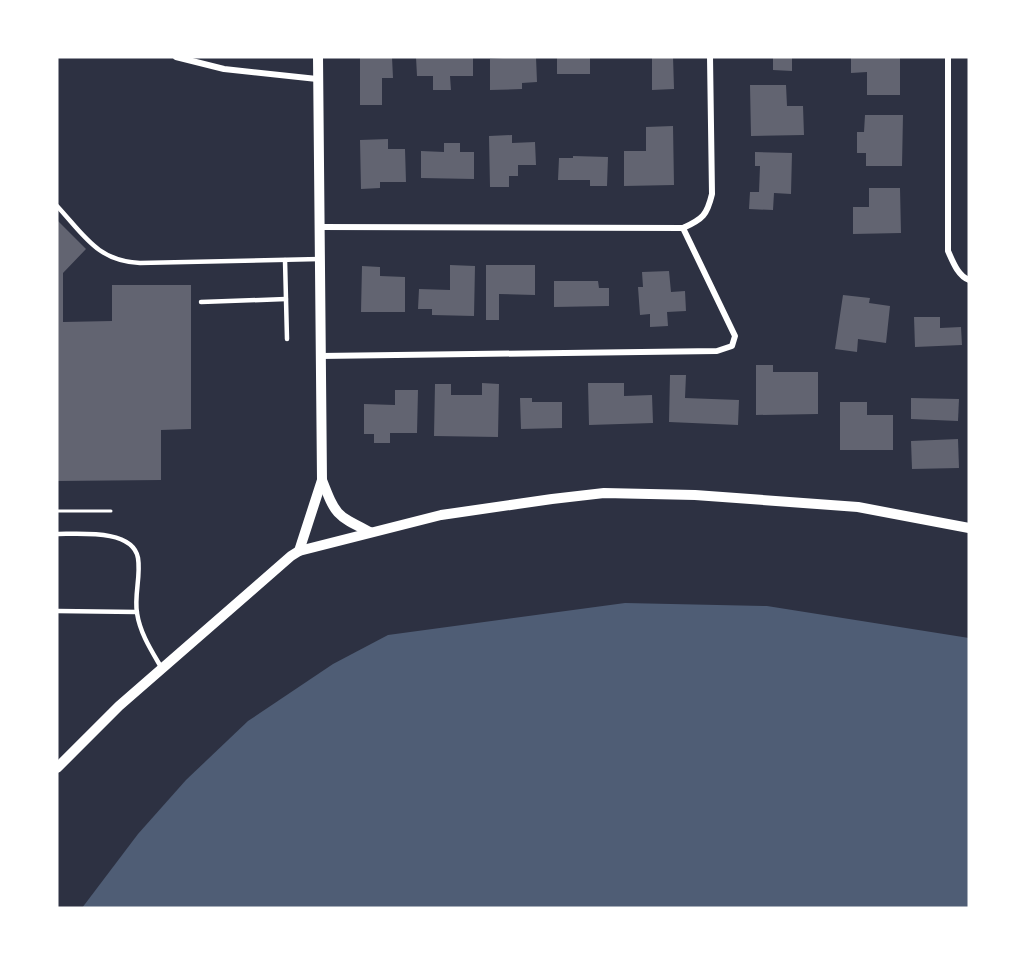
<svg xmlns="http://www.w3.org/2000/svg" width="1026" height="965" font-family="'Times New Roman',serif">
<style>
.water{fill:#4f5d75}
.building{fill:#626471}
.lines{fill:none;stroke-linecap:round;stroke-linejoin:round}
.path{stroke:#fff;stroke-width:3}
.service{stroke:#fff;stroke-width:4.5}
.minor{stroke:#fff;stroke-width:6}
.tertiary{stroke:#fff;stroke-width:10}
</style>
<rect width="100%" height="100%" fill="#2d3142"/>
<!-- water -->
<polygon class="water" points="625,603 767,606 969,638 969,908 82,908 138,834 186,780 248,721 333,664 388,635"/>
<!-- building -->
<g class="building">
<polygon points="360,57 392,57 393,78 382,78 382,105 360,105"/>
<polygon points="416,57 473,57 473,76 450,76 451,90 433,90 433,76 417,76"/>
<polygon points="516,57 536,57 537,82 522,83 522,89 490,90 490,59"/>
<rect x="557" y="57" width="33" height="17"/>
<polygon points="652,57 673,57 674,89 652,90"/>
<polygon points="773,57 792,57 792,71 773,70"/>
<polygon points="851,57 900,57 900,95 867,95 867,72 851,73"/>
<polygon points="750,85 786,85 787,106 803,106 804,135 751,136"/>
<polygon points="865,115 903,115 902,166 866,166 866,153 857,153 857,132 864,132"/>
<polygon points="673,126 674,185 624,186 624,151 646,151 646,127"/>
<polygon points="512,135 512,143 535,142 536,165 518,165 518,176 509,176 509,187 490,187 489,136"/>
<polygon points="388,139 388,149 405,149 406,182 380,182 380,188 361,189 360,140"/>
<polygon points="444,143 460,143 460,152 474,152 474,179 421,178 421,151 444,152"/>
<polygon points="755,152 792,153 791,194 774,193 773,210 749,209 750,192 759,192 760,166 755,166"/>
<polygon points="573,156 608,157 607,186 590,186 590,180 558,180 559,158 573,158"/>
<polygon points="869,188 900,188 901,233 853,234 853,207 869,207"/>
<polygon points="57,220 86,249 63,273 63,322 112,321 112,285 191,285 191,429 161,430 161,480 57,481"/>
<polygon points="450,265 475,266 474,316 432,315 432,309 418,309 419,289 450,290"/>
<polygon points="486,265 535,265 535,295 499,294 499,320 486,320"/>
<polygon points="362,266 380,267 380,276 405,277 405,312 361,312"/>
<polygon points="669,271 671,292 685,291 686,311 667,312 668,326 650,327 650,314 640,315 638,287 643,287 642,272"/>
<polygon points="554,281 598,281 599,288 609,288 609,306 554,307"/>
<polygon points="843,295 870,298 869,303 890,306 886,343 858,339 857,352 835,349"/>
<polygon points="914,317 940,317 940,328 961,327 962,345 915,347"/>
<polygon points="756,365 773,365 773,372 818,372 818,414 756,415"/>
<polygon points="670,375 686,375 685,398 739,400 738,425 669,422"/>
<polygon points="482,383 499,384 498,437 434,436 435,384 451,384 451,395 482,395"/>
<polygon points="588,383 624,383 624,396 652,395 653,423 589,425"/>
<polygon points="395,390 418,390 417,433 390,433 390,443 374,443 374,434 364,434 364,404 395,405"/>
<polygon points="520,398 532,398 532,402 562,402 562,428 521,429"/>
<polygon points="911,398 959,399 958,421 911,419"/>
<polygon points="840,402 867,402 867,415 893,415 893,450 840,450"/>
<polygon points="958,439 959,468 912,469 911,441"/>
</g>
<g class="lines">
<!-- path -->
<polyline class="path" points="57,511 111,511"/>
<!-- service -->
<g class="service">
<path d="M57 206C84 235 97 261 140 263L320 259"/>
<polyline points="285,260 287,339"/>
<polyline points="201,302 286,299"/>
<path d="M57 534C80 534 133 529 138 558 141 576 134 595 137 613 140 633 151 650 161 667"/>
<polyline points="57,611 137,612"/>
</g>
<!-- minor -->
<g class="minor">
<polyline points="176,57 224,69 317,79"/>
<path d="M948 57V251C953 262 958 276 969 280"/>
<path d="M320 227 683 228C703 219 707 215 712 194L710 57"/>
<polyline points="320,356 717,351 732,346 735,336 683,228"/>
</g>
<!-- tertiary -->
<g class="tertiary">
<path d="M322 480C336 516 336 515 370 532"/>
<polyline points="299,551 322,480 318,57"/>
<polyline points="57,768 119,706 291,556 299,551 441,515 552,499 604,493 695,495 858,507 969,528"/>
</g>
</g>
<!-- border -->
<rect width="1026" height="965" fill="none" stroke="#ffffff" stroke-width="117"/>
</svg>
